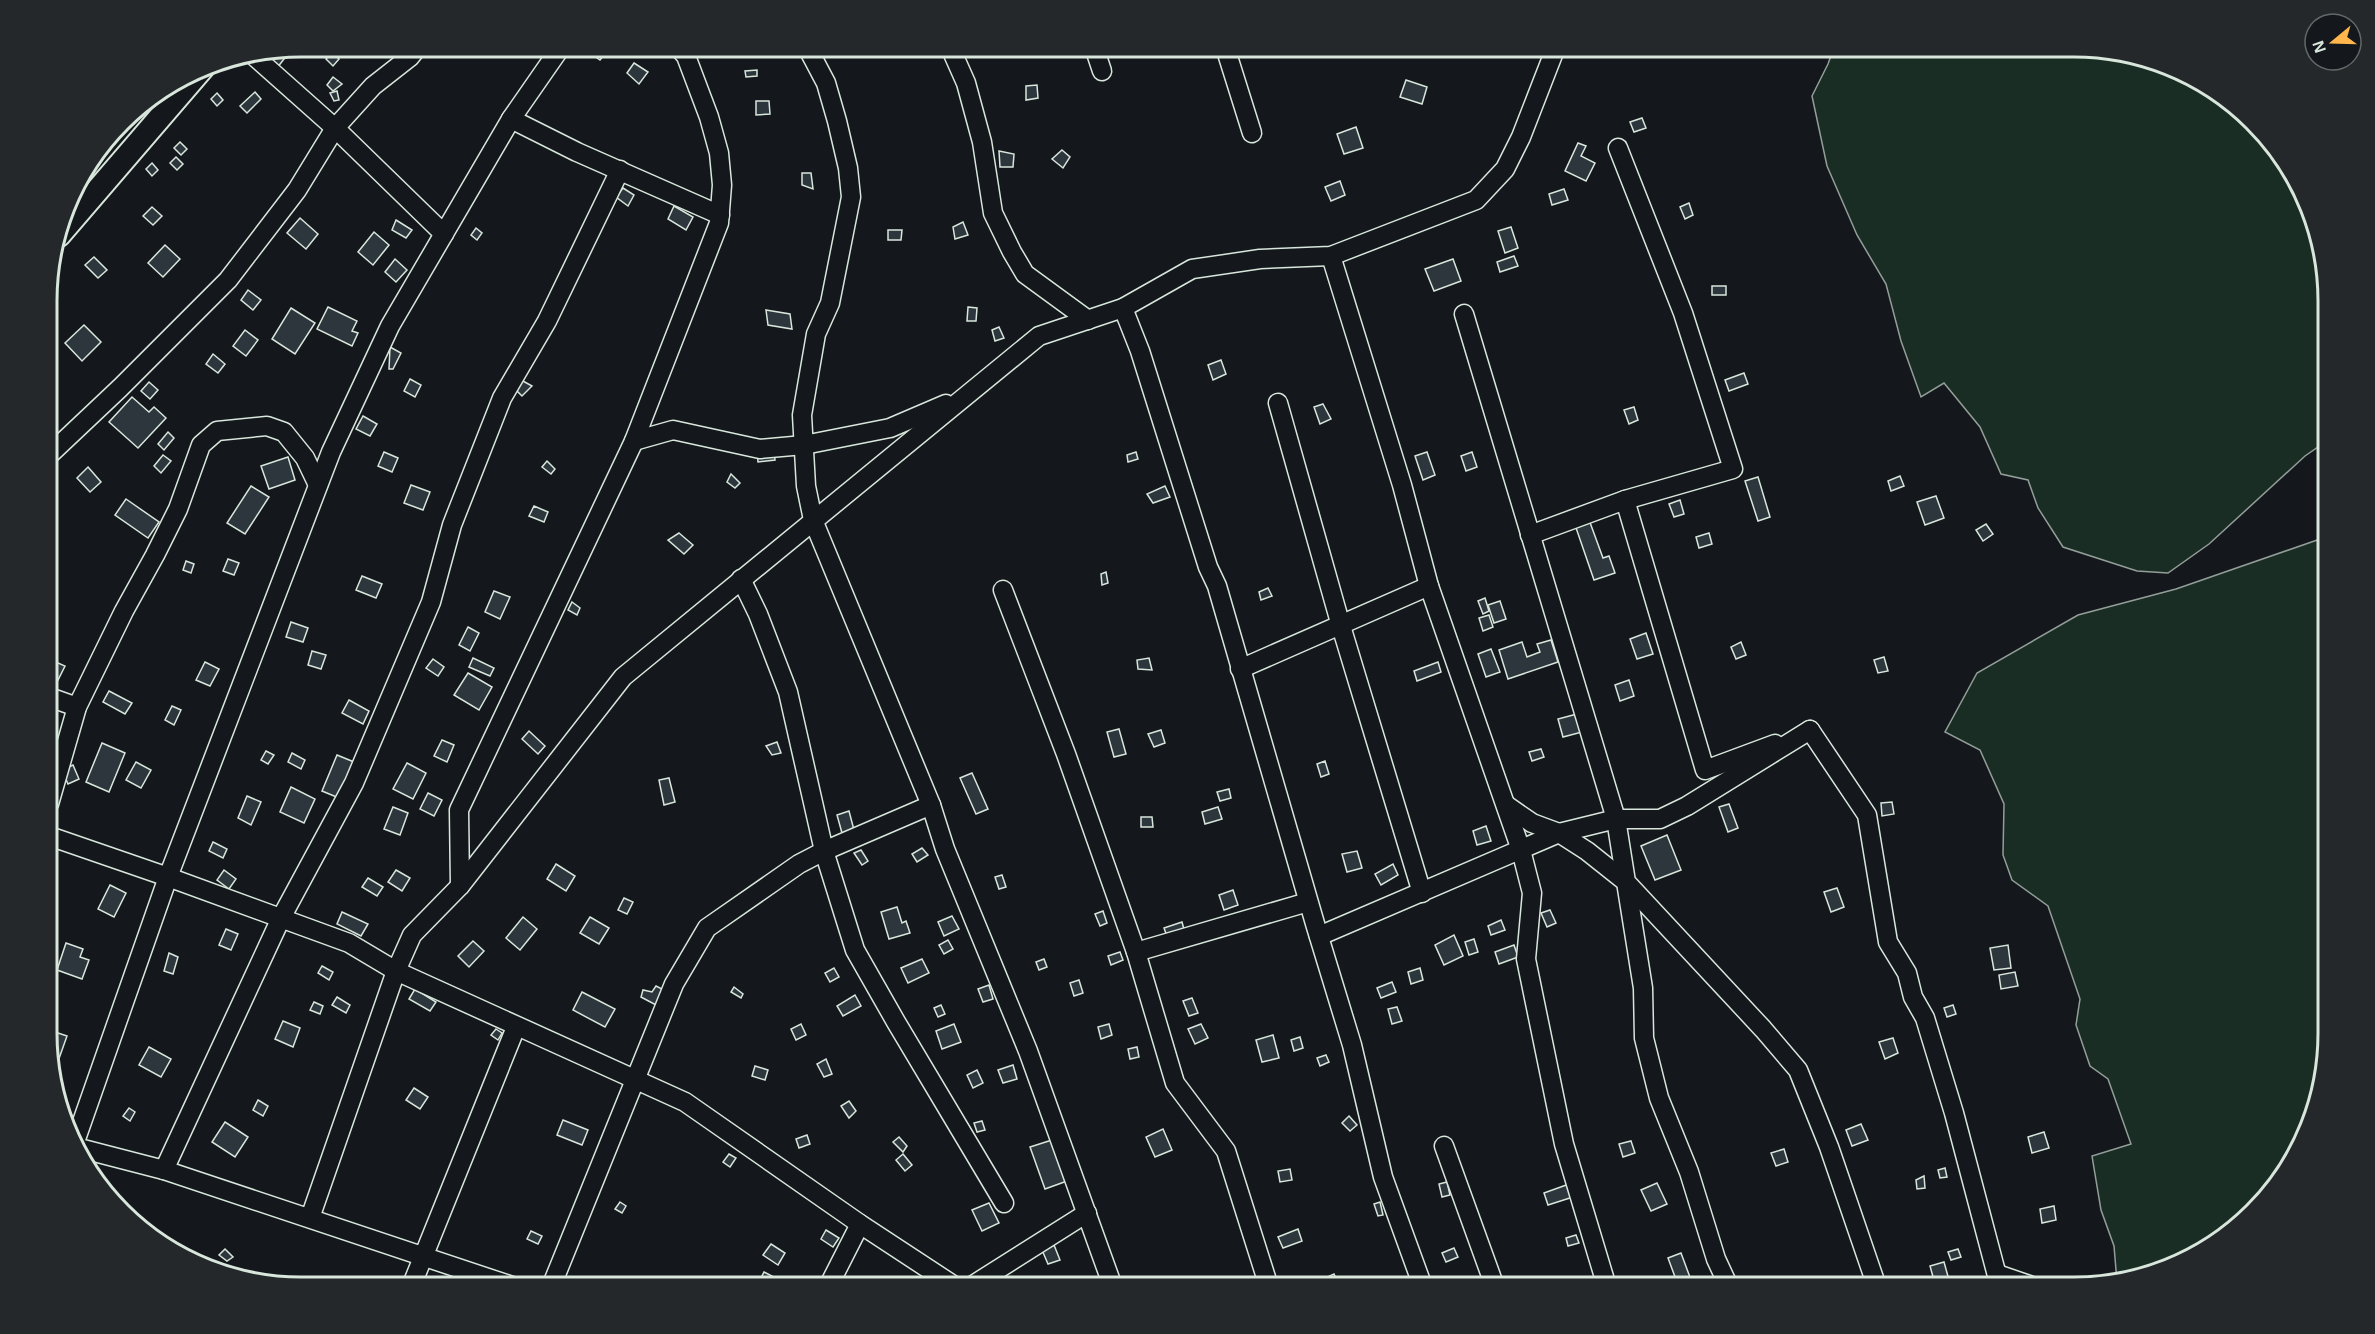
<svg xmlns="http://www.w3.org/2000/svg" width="2375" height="1334" font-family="Helvetica,sans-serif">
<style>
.green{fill:#1a2d24;stroke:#939e99;stroke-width:1.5}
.building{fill:#2c363c;stroke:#d8e6dc;stroke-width:1.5}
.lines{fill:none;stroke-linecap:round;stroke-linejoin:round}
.minor-casing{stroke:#d8e6dc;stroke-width:21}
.tertiary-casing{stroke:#d8e6dc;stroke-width:26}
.minor{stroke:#14181c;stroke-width:18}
.tertiary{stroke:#14181c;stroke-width:22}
.rim{fill:none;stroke:#d8e6dc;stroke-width:3}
</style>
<rect width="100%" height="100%" fill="#14181c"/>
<!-- green -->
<g class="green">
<polygon points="1834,47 2074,47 2140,55 2201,80 2286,160 2315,220 2328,284 2328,440 2305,456 2209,544 2168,573 2137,571 2063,547 2038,508 2028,480 2001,474 1980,427 1944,383 1921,397 1901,341 1886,284 1857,235 1827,166 1812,96 1828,64"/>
<polygon points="2323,538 2328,553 2328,1049 2295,1160 2215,1245 2155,1274 2117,1282 2114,1246 2101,1210 2092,1156 2131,1144 2108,1079 2090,1066 2076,1025 2080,999 2048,906 2012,880 2003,855 2004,804 1980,750 1945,732 1977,673 2078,615 2176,589"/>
</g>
<!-- building -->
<g class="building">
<polygon points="447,47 466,47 460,55"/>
<polygon points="290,49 291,50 277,68 269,62 277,51"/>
<polygon points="597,49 605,54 600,60 593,55"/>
<polygon points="332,52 339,59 333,66 326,59"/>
<polygon points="634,63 648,72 639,84 627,73"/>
<polygon points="757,70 757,76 746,77 745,71"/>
<polygon points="333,77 342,84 333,91 327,85"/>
<polygon points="1406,80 1427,87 1422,104 1400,97"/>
<polygon points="1037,85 1038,98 1026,100 1026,86"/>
<polygon points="337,91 339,100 334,101 330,93"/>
<polygon points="255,92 261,99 247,113 240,106"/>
<polygon points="217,93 223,100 217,106 211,99"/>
<polygon points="756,101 769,101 770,114 756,115"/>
<polygon points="1642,118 1646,128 1634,132 1630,122"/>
<polygon points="1356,127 1363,148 1344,154 1337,134"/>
<polygon points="180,142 187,149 181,155 174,148"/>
<polygon points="1578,143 1586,146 1581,156 1595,163 1586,181 1565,171"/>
<polygon points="1062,150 1070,157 1063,168 1052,159"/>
<polygon points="999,151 1014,154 1013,167 1000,167"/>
<polygon points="176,157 183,164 177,170 170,163"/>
<polygon points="152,163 158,170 152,176 146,169"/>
<polygon points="802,173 811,173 813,189 802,185"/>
<polygon points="1340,181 1345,195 1331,201 1325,187"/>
<polygon points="623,188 634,195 628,206 616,197"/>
<polygon points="1564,189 1568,200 1552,205 1549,194"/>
<polygon points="1689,203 1693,215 1685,219 1680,207"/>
<polygon points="674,206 693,217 686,230 668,219"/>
<polygon points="152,207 162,216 153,225 143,216"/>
<polygon points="300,218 318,234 306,249 287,233"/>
<polygon points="396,220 412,230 406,238 392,230"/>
<polygon points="963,222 968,235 955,239 953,227"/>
<polygon points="1511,227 1518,248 1505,253 1498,231"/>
<polygon points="476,228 482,233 477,240 471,235"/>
<polygon points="888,230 902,230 901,240 888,240"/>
<polygon points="374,232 389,245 373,265 358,252"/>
<polygon points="165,245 180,259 163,277 148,263"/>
<polygon points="1514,256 1518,266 1500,272 1497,262"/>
<polygon points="94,257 107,270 98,278 85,265"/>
<polygon points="395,259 407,270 396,282 385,272"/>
<polygon points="1453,259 1461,281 1434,291 1425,269"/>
<rect x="1712" y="286" width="14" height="9"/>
<polygon points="248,290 261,300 253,310 241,300"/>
<polygon points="328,307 357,321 352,331 358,333 352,346 317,329"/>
<polygon points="968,307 977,308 976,321 967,321"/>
<polygon points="291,308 315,323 295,354 272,339"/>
<polygon points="766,310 790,314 792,329 768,325"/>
<polygon points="84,325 101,342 82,361 65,343"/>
<polygon points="999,327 1004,338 995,341 992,330"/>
<polygon points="245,330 258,340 246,356 233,346"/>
<polygon points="390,347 401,353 393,369 389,369"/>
<polygon points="213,354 225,364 218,373 206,364"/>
<polygon points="1221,360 1226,374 1213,380 1208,365"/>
<polygon points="1744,373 1748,384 1729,391 1725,380"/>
<polygon points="410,379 421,385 415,397 404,391"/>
<polygon points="521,380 532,386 522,396 517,391"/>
<polygon points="149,382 158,390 150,399 141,391"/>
<polygon points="132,397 149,412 154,407 166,418 138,448 109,422"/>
<polygon points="1323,404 1331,419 1320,424 1314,407"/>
<polygon points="1634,407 1638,420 1629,424 1624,410"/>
<polygon points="363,416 377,424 370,436 356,429"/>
<polygon points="168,432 174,438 164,450 158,444"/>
<polygon points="774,450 775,460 758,462 757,451"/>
<polygon points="384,452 398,458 392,472 378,466"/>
<polygon points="1136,452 1138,459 1128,462 1127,455"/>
<polygon points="1427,452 1435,475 1423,480 1415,456"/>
<polygon points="1472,452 1477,467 1466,471 1461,456"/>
<polygon points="163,455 171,461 161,473 154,466"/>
<polygon points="288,457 295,480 269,489 261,466"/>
<polygon points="547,461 555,469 551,474 542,467"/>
<polygon points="88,467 101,482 90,492 77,478"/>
<polygon points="731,474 740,483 735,488 727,482"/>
<polygon points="1900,476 1904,486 1891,491 1888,481"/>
<polygon points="1758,477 1770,517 1758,521 1745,481"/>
<polygon points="411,485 430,492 423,510 404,503"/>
<polygon points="251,486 269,497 245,534 227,523"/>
<polygon points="1165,486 1170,497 1153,503 1147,494"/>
<polygon points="1936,496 1944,518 1925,525 1917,502"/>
<polygon points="126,499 159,522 148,538 115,515"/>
<polygon points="1680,500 1684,514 1674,517 1669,504"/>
<polygon points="534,506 548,512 544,522 529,516"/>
<polygon points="49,507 56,513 49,524"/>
<polygon points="1588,517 1603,558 1609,556 1615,573 1594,580 1574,522"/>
<polygon points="1986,524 1993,534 1983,541 1976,530"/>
<polygon points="679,533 693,545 684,554 668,540"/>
<polygon points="1709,533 1712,544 1699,548 1696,537"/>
<polygon points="228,559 239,563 234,575 223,571"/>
<polygon points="186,561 194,564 191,573 183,570"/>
<polygon points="1106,572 1108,583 1102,585 1101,574"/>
<polygon points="362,576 382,584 376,598 356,590"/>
<polygon points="1268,588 1272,596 1261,600 1259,592"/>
<polygon points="494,591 510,597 500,619 485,612"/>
<polygon points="1485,598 1489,611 1483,614 1478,601"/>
<polygon points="1500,601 1506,619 1494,623 1488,605"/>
<polygon points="572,602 580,608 577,615 568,610"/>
<polygon points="1489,615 1493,627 1483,631 1479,618"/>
<polygon points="291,622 308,628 303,642 286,637"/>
<polygon points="468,627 479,633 470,651 459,645"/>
<polygon points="1646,633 1653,654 1637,659 1630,639"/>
<polygon points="1551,640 1558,662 1508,679 1499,650 1522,642 1527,657 1540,652 1537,644"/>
<polygon points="1741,642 1746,655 1736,659 1731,647"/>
<polygon points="1491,649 1500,672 1486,677 1478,654"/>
<polygon points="312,651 326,655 321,669 308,665"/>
<polygon points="1884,657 1888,671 1878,673 1874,660"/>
<polygon points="473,658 494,668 490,676 469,667"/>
<polygon points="1149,658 1152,670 1138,669 1137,660"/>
<polygon points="49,659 65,666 55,686 49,683"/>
<polygon points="433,659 444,667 438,676 426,668"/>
<polygon points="205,662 219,669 210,686 196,680"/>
<polygon points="1438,662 1441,672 1417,681 1414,671"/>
<polygon points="468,673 492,687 479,710 454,695"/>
<polygon points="1629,680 1634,696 1620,701 1615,685"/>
<polygon points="109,691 132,703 125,714 103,702"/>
<polygon points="349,700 369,711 363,724 342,713"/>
<polygon points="172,706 181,710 174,725 165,720"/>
<polygon points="1577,714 1582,732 1563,737 1558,719"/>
<polygon points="1119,729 1126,754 1114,757 1107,732"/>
<polygon points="1161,730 1165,743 1154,747 1148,734"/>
<polygon points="529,731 545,746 538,754 522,739"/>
<polygon points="442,740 454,745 447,762 434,756"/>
<polygon points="777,742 781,753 772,755 766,746"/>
<polygon points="102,743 125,753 109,792 86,782"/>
<polygon points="1541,749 1544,757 1532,761 1529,752"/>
<polygon points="266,751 274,755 268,764 261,760"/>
<polygon points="292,753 305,760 301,769 288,762"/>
<polygon points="337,755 354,762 339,798 322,791"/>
<polygon points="1325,761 1329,774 1321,777 1317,764"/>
<polygon points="136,762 151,770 141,788 126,780"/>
<polygon points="407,763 426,773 413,799 393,789"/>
<polygon points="73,765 79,779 68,784 62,770"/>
<polygon points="972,773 988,809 976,814 960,778"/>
<polygon points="669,778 675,802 664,805 659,780"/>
<polygon points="291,787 315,799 304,823 280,812"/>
<polygon points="1229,789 1231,798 1220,801 1217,792"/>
<polygon points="428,793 442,800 434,816 420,809"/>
<polygon points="247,796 261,802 251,825 238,818"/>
<polygon points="1892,802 1894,814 1882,816 1881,803"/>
<polygon points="1729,804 1738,828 1728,832 1719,807"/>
<polygon points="393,807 408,813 400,835 384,829"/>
<polygon points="1218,807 1222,819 1205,824 1202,812"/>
<polygon points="849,811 854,830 842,833 837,815"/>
<polygon points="1141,817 1152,817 1153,827 1141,827"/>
<polygon points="1486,826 1491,841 1477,845 1473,831"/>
<polygon points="1667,835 1681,870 1655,880 1641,846"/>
<polygon points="213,842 227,849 223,858 209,851"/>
<polygon points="922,848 928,855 917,862 912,854"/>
<polygon points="861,850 868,861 862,865 854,853"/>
<polygon points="1357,851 1362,868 1347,872 1342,854"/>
<polygon points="556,864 575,876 566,891 547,879"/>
<polygon points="1393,864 1398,875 1381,885 1375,874"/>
<polygon points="224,870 236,879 229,889 217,880"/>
<polygon points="396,870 410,878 402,891 388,882"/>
<polygon points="1002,875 1006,887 999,889 995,877"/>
<polygon points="368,878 383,887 377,896 362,887"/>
<polygon points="110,885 126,893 114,917 98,909"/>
<polygon points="1837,888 1844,907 1831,912 1824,892"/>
<polygon points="1233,890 1238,905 1224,910 1219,895"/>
<polygon points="624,898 633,902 627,914 618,910"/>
<polygon points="897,907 902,923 906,921 910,933 889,939 881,912"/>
<polygon points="1550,910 1556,923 1547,927 1541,913"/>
<polygon points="1103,911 1107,923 1100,926 1095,914"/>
<polygon points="342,912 368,924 361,936 337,924"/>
<polygon points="952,916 959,929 944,936 938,922"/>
<polygon points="523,917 537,929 520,950 506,938"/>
<polygon points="590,917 609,928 599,944 580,933"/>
<polygon points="1501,920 1505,930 1491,935 1488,926"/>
<polygon points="1182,922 1185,933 1168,939 1164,928"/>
<polygon points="226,929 238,934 231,950 219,945"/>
<polygon points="1454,935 1463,956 1444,965 1435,945"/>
<polygon points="1474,939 1478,952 1469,955 1465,942"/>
<polygon points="948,940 953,949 944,954 939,945"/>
<polygon points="473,941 484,951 469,967 458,956"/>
<polygon points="66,943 83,949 80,957 89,960 82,979 57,970"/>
<polygon points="1514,945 1518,957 1499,964 1495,952"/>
<polygon points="2008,945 2011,968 1994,970 1990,948"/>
<polygon points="1120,952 1123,960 1111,965 1108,956"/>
<polygon points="169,953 178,957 173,974 164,971"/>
<polygon points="922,959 929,973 908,983 901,968"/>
<polygon points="1044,959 1047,967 1039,970 1036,962"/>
<polygon points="322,966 333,972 329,980 318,973"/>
<polygon points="834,968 839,977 830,982 825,973"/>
<polygon points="1420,968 1423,980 1411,984 1408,972"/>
<polygon points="2015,972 2018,986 2001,989 1999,975"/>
<polygon points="1079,980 1083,993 1074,996 1070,983"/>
<polygon points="1392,982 1396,992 1381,998 1377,988"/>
<polygon points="989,985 993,999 983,1002 978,989"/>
<polygon points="656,986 664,990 656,1005 641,997 643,990 652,992"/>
<polygon points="734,987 743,994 741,998 731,992"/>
<polygon points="415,989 436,1002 430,1011 409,999"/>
<polygon points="582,992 615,1009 605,1027 573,1010"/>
<polygon points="855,995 861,1006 843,1016 837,1006"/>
<polygon points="337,997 350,1005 346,1013 332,1005"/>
<polygon points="1192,998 1198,1013 1189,1016 1183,1001"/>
<polygon points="314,1002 323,1006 320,1014 310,1010"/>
<polygon points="941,1005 945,1014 938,1017 934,1008"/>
<polygon points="1953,1005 1956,1014 1947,1017 1944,1008"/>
<polygon points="1397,1007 1402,1021 1392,1024 1388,1009"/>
<polygon points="283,1021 300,1028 293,1047 275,1039"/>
<polygon points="801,1024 806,1035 796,1040 791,1029"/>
<polygon points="954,1024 961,1042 942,1049 936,1031"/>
<polygon points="1109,1024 1112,1035 1101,1039 1098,1027"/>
<polygon points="1201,1024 1208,1038 1195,1044 1188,1029"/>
<polygon points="496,1029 502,1033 498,1040 491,1035"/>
<polygon points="49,1030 67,1036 56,1067 49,1064"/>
<polygon points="1273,1035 1279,1058 1262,1062 1256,1040"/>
<polygon points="1300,1037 1303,1048 1294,1051 1291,1040"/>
<polygon points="1893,1038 1898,1053 1885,1059 1879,1042"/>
<polygon points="149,1047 171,1059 161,1077 139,1065"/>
<polygon points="1137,1047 1139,1057 1130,1059 1128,1049"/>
<polygon points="1326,1055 1329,1062 1320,1066 1317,1058"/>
<polygon points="826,1059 832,1074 824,1077 817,1064"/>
<polygon points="1013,1065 1017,1079 1003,1083 998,1070"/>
<polygon points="755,1066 768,1070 765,1080 752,1076"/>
<polygon points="977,1070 983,1083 973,1088 967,1075"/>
<polygon points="414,1088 428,1097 420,1109 406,1100"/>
<polygon points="258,1100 268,1106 263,1116 253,1110"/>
<polygon points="849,1101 856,1111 849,1118 841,1106"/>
<polygon points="129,1108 135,1112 130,1121 123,1116"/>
<polygon points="1349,1116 1357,1125 1350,1131 1342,1123"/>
<polygon points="563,1120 588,1130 582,1145 557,1135"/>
<polygon points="982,1121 985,1130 977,1132 974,1123"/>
<polygon points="225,1122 248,1137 235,1157 212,1142"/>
<polygon points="1861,1124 1868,1140 1852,1146 1846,1130"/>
<polygon points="1163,1129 1172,1150 1155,1157 1146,1137"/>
<polygon points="2044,1132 2049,1148 2032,1153 2028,1137"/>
<polygon points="807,1135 810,1144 799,1148 796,1139"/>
<polygon points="899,1137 907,1146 903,1152 893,1142"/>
<polygon points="1052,1140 1067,1181 1045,1189 1030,1147"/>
<polygon points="1631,1141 1635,1153 1623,1157 1619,1144"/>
<polygon points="1784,1149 1788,1162 1776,1166 1771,1153"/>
<polygon points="729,1154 736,1158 730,1167 723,1162"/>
<polygon points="903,1154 912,1165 905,1171 896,1160"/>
<polygon points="1945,1168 1947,1177 1940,1178 1938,1170"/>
<polygon points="1290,1169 1292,1180 1280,1182 1278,1171"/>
<polygon points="1924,1176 1925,1188 1917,1189 1916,1180"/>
<polygon points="1447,1182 1450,1195 1442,1197 1439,1184"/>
<polygon points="1657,1183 1667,1204 1651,1211 1641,1190"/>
<polygon points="1569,1184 1573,1197 1548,1205 1544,1193"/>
<polygon points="620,1202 626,1206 622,1213 615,1209"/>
<polygon points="1380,1202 1383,1215 1378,1216 1374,1204"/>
<polygon points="989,1203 999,1223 982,1231 972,1210"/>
<polygon points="2054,1206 2056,1220 2042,1223 2040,1209"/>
<polygon points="1298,1229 1302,1241 1283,1248 1278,1237"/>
<polygon points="826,1230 839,1238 833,1247 821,1239"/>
<polygon points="531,1231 542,1236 538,1244 527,1239"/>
<polygon points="1576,1235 1579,1243 1568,1246 1566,1238"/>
<polygon points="771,1244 785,1253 778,1265 763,1255"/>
<polygon points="1054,1245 1060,1260 1048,1264 1042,1250"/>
<polygon points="1454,1248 1458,1257 1446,1262 1442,1253"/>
<polygon points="225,1249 233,1257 227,1261 219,1255"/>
<polygon points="1958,1249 1961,1257 1951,1260 1948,1252"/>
<polygon points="1681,1253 1691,1280 1678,1285 1668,1258"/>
<polygon points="1944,1262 1949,1280 1935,1284 1930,1266"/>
<polygon points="764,1272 772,1276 768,1284 760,1280"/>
<polygon points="1334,1274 1340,1287 1327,1287 1323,1279"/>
<polygon points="890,1279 896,1287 883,1287 881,1285"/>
</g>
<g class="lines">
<defs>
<g id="minor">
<polyline points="807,47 826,83 837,121 848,168 851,197 830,303 816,334 802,415 806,486 813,520 931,805 945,849 1028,1051 1113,1287"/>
<polyline points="950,47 966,83 982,142 993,213 1012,252 1025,274 1088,320"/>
<polyline points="1094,47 1102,71"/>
<polyline points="1225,47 1252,133"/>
<polyline points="254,56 335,128 444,234"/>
<polyline points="511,119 577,152 720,215"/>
<polyline points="1331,256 1402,485 1429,586 1521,850 1532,893 1526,959 1564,1144 1607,1287"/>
<polyline points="1123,308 1140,351 1208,567 1217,586 1316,927 1352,1045 1383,1177 1423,1287"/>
<polyline points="1464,314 1616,819 1626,882 1763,1029 1798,1070 1829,1147 1877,1287"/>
<polyline points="1278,403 1341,626 1422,893"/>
<polyline points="634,441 673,430 760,449 804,445 890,428 946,404"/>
<polyline points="49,455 120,388 228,280 297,190 335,128 373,86 410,57 418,47"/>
<polyline points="1625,500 1705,770 1775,744"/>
<polyline points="1530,535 1625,500 1733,469 1683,313 1618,148"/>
<polyline points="741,579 758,614 788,692 824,851 855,950 896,1022 1004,1203"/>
<polyline points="1003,590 1066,754 1136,952 1175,1083 1226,1151 1269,1287"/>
<polyline points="1240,669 1429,586"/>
<polyline points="49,697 77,707"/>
<polyline points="1810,730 1867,815 1888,942 1907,973 1913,997 1925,1018 1954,1113 2000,1287"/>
<polyline points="49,804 77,707 124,611 155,555 178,509 201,445 217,431 267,426 284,432 305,458 318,485"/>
<polyline points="1506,805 1532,823 1559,833 1587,851 1626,882 1643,988 1644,1038 1659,1098 1689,1172 1716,1259 1729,1287"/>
<polyline points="49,836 168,877 349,943 396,971 685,1102 860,1224 956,1287"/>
<polyline points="460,886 459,810 634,441 719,223 722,185 719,153 709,117 686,56 678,47"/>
<polyline points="1319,936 1559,833 1616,819 1660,819 1687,806 1810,730"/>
<polyline points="1136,952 1308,902"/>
<polyline points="76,1139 168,877 331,452 390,326 511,119 561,47"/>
<polyline points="1444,1146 1495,1287"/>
<polyline points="79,1148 164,1170 515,1287"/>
<polyline points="164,1170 281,918 354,783 431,602 452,525 502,398 547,321 620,170"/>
<polyline points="310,1218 396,971 412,935 460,886 623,677 1039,336 1123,308 1192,269 1260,259 1331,256 1476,200 1505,169 1521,137 1556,47"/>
<polyline points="1997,1274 2035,1287"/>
<polyline points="411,1287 516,1027"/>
<polyline points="551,1287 674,984 707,928 799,864 824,851 931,805"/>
<polyline points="828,1287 860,1224"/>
<polyline points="970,1287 1087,1213"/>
</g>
<polyline id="tertiary" points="59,235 205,65"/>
</defs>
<!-- minor casing -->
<use href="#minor" class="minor-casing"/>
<!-- tertiary casing -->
<use href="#tertiary" class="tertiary-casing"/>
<!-- minor -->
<use href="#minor" class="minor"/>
<!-- tertiary -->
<use href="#tertiary" class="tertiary"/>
</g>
<!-- crop -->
<path d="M0 0H2375V1334H0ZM301 57H2074A244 244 0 0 1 2318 301V1033A244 244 0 0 1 2074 1277H301A244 244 0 0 1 57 1033V301A244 244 0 0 1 301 57Z" fill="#24282b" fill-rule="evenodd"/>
<path class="rim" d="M301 57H2074A244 244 0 0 1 2318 301V1033A244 244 0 0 1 2074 1277H301A244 244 0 0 1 57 1033V301A244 244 0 0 1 301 57Z"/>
<!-- north arrow -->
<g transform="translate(2333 42) rotate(251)"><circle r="28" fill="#14181c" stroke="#626a69" stroke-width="1.5"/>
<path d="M0-4.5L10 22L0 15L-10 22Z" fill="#ffb74d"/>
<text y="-9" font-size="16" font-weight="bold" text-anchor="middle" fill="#d8e6dc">N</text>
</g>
</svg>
